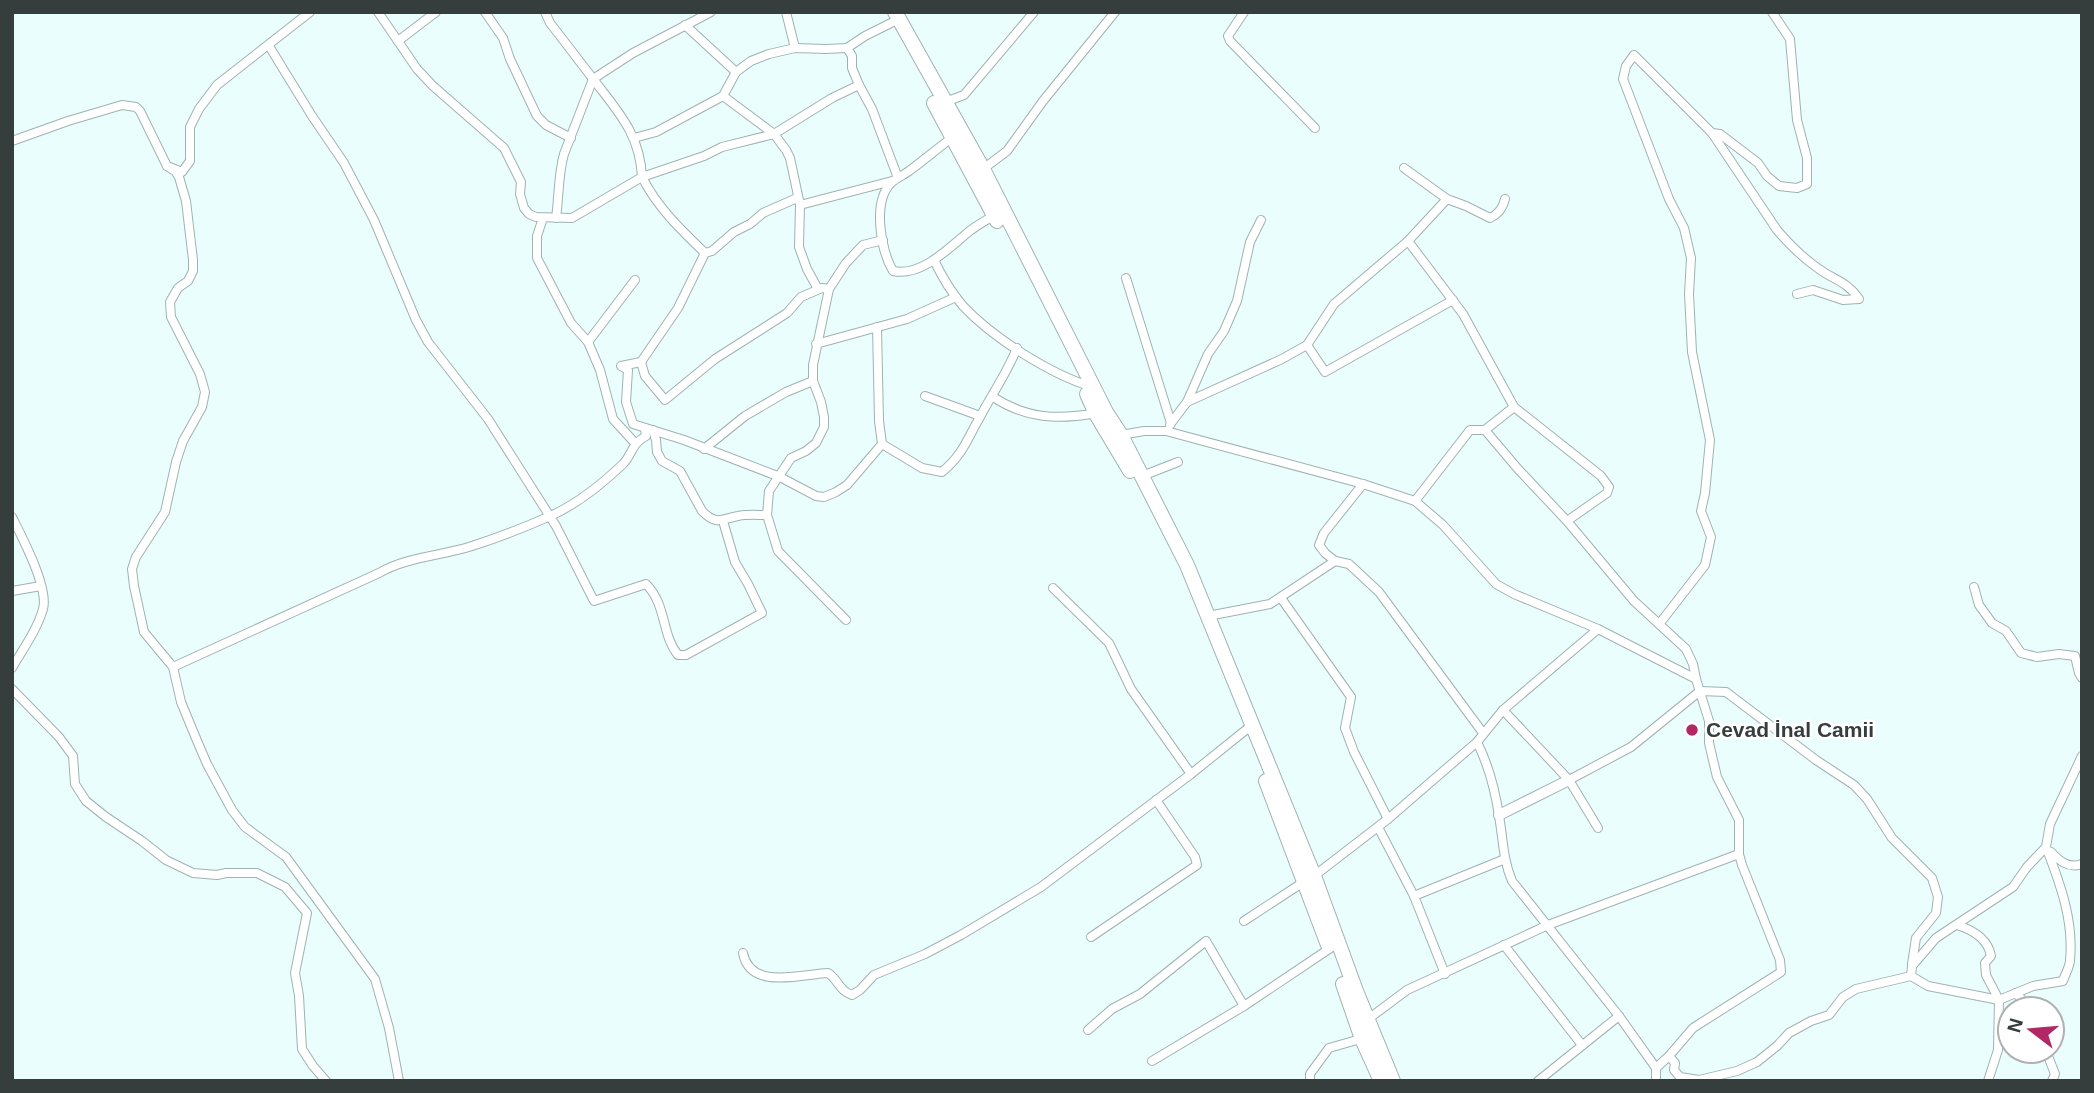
<svg xmlns="http://www.w3.org/2000/svg" width="2094" height="1093" font-family="Helvetica,sans-serif">
<style>
.lines{fill:none;stroke-linecap:round;stroke-linejoin:round}
.minor-casing{stroke:#9fb2b1;stroke-width:10}
.tertiary-casing{stroke:#9fb2b1;stroke-width:12}
.trunk-casing{stroke:#9fb2b1;stroke-width:16}
.minor{stroke:#fff;stroke-width:8}
.tertiary{stroke:#fff;stroke-width:10}
.trunk{stroke:#fff;stroke-width:14}
.poi-dot{fill:#b22864;stroke:#fff;stroke-width:2.5}
.labels{text-anchor:middle;stroke-width:5;stroke-linejoin:round;paint-order:stroke}
.poi-label{font-size:21px;font-weight:bold;fill:#363d3d;stroke:#fff;text-anchor:start}
</style>
<rect width="100%" height="100%" fill="#eafefd"/>
<g class="lines">
<defs>
<g id="minor">
<path d="M378 12 417 69 433 86 504 148 521 182 520 194 524 208 529 214 536 217 572 218 642 177C640 134 618 112 594 80 579 61 565 42 550 23L545 12"/>
<polyline points="485,12 503,38 510,59 537,116 546,125 571,138"/>
<polyline points="786,12 795,48"/>
<polyline points="1244,12 1228,36 1230,41 1315,128"/>
<polyline points="685,25 736,72"/>
<polyline points="398,41 436,12"/>
<path d="M269 46 312 116 344 163 374 220 416 320 428 342 488 419 556 526 594 601 646 584C667 605 661 634 678 655H686L762 613 748 584 735 562 723 521"/>
<polyline points="847,48 852,56 852,68 859,85 872,109 898,178"/>
<polyline points="723,96 774,134 786,150 790,158 800,205 799,247 807,269 818,289"/>
<polyline points="945,102 964,95 1034,12"/>
<polyline points="1712,133 1720,134 1758,163 1767,176 1779,186 1797,188 1807,184 1807,158 1797,120 1790,39 1772,12"/>
<path d="M953 137C938 148 924 160 909 171 904 175 896 178 891 183 872 202 881 251 893 271 920 277 947 250 966 234 975 226 985 221 995 215"/>
<polyline points="634,138 656,132 723,96 736,72 751,61 769,54 795,48 826,49 847,48 865,36 899,19"/>
<polyline points="12,141 68,121 122,105 136,107 140,111 165,162 167,166 182,172 190,161 190,127 199,109 217,85 310,12"/>
<polyline points="167,166 175,171 179,177 186,201 193,260 193,271 188,281 178,288 170,302 171,317 200,374 205,392 202,407 183,441 176,462 165,512 136,557 132,569 134,586 144,632 173,667 181,702 195,736 207,764 232,810 245,827 286,857 375,979 389,1028 399,1081"/>
<polyline points="1404,168 1447,199"/>
<polyline points="983,169 1007,151 1043,101 1115,12"/>
<polyline points="797,198 763,213 750,224 734,232 712,251 705,253 678,308 641,362 621,366 628,370 626,402 633,424 684,440 780,477 816,496 824,497 836,492 847,485 882,444 879,421 877,327"/>
<polyline points="800,205 892,181"/>
<polyline points="543,218 537,236 537,258 571,323 588,342 600,370 613,419 635,443"/>
<path d="M556 218C559 197 558 175 564 154L593 79 633 53 711 12"/>
<polyline points="1408,241 1463,314 1514,407 1601,476 1609,487 1607,493 1567,521"/>
<path d="M705 253C681 230 657 207 642 177L704 156 722 147 774 134 832 98 859 85"/>
<path d="M934 260C942 277 951 292 963 306 993 338 1050 374 1092 387"/>
<polyline points="1126,278 1171,423 1170,425"/>
<polyline points="588,342 635,280"/>
<polyline points="816,344 907,319 956,297"/>
<polyline points="1307,345 1325,372 1453,300"/>
<polyline points="641,362 645,376 665,400 715,359 787,313 801,297 822,288 829,289"/>
<polyline points="925,396 980,416"/>
<path d="M993 397C1027 419 1057 420 1097 413"/>
<polyline points="1187,402 1208,354 1224,331 1237,301 1250,242 1261,220"/>
<path d="M1171 423 1187 402 1282 359 1307 345 1334 304 1408 241 1447 199 1466 206 1490 218C1499 214 1503 208 1505 199"/>
<path d="M653 430 656 440 657 452 662 461 680 471 702 511C717 526 721 519 738 516 747 514 758 515 767 515L769 491 791 458 806 451 816 443 824 427V417L821 402 813 381V365L829 289 846 263 863 245 883 240"/>
<polyline points="1485,430 1518,469 1567,521 1634,601 1686,649 1693,664 1696,679"/>
<polyline points="1121,435 1144,431 1166,431 1363,484 1415,501 1443,525 1496,584 1514,594 1598,629 1696,679 1709,721 1709,743 1717,777 1739,820 1739,854 1742,865 1780,960 1781,972 1693,1028 1669,1056 1656,1068 1656,1081"/>
<path d="M882 444 922 468 942 472C964 453 966 441 980 417 992 394 1007 373 1017 348"/>
<polyline points="704,449 745,416 786,392 813,381"/>
<polyline points="1142,476 1178,462"/>
<polyline points="1363,484 1324,533 1319,545 1325,553 1335,561 1349,564 1379,592 1483,733"/>
<polyline points="1415,501 1470,430 1485,430 1514,407"/>
<polyline points="767,515 778,551 846,620"/>
<path d="M12 517C22 537 49 588 43 609 37 630 23 649 12 668"/>
<polyline points="1974,587 1979,605 1992,623 2006,631 2021,653 2037,657 2059,654 2075,656 2079,673 2082,678"/>
<polyline points="1053,588 1109,643 1131,689 1191,774"/>
<polyline points="12,591 41,586"/>
<polyline points="1281,598 1351,697 1345,728 1354,752 1388,819"/>
<polyline points="1208,616 1270,604 1335,561"/>
<path d="M1660 623 1705 565 1711 537 1701 511 1705 493 1710 440 1692 352 1689 294 1691 258 1684 228 1669 199 1623 79 1626 66 1634 55 1712 133 1777 230C1789 244 1803 258 1819 269 1834 280 1848 282 1859 299L1843 300 1813 290 1797 294"/>
<path d="M173 667 379 573C406 557 441 556 472 546 497 538 523 528 548 517 574 506 602 484 623 464 633 454 630 445 646 436L645 429"/>
<polyline points="12,689 59,737 73,756 75,784 86,801 106,817 142,841 166,860 193,873 217,875 226,873 257,873 285,887 307,913 295,973 299,996 302,1049 313,1066 326,1081"/>
<polyline points="1503,710 1569,780 1598,828"/>
<path d="M1477 742C1489 766 1495 789 1499 816 1503 838 1503 860 1512 881L1619 1016 1656 1068"/>
<polyline points="1569,780 1631,747 1700,691 1726,692 1816,760 1854,785 1867,799 1892,838 1932,878 1938,897 1936,913 1916,938 1912,964"/>
<polyline points="1378,827 1414,896 1445,974"/>
<path d="M2046 847C2060 883 2074 921 2070 960 2070 967 2065 974 2063 981L2033 986 1999 1000 1928 986 1911 976 1912 966 1936 938 2013 887 2027 867 2046 847 2050 824 2082 756"/>
<path d="M2051 852C2059 861 2069 869 2082 864"/>
<polyline points="1314,876 1388,819 1477,742 1503,710 1598,629"/>
<polyline points="1414,896 1505,859"/>
<polyline points="1244,921 1305,881"/>
<path d="M1957 925C1973 930 1988 939 1991 956L1985 963 1986 975 1999 1000 1998 1050 1988 1081"/>
<polyline points="1091,937 1197,865 1195,857 1156,800"/>
<polyline points="1504,945 1582,1045"/>
<path d="M743 953C750 991 802 974 828 973 838 979 839 991 852 995L860 990 874 975 925 954 961 935 1041 887 1191 774 1247 729 1256 732"/>
<polyline points="2016,993 2030,1009"/>
<polyline points="1367,1020 1407,990 1548,925 1739,854"/>
<polyline points="1088,1030 1112,1009 1140,994 1206,941 1244,1006"/>
<polyline points="2046,1051 2055,1074 2052,1081"/>
<polyline points="1669,1056 1675,1063 1674,1070 1680,1077 1699,1080 1737,1071 1757,1062 1777,1046 1789,1033 1811,1021 1829,1015 1843,997 1856,989 1911,976"/>
<polyline points="1152,1061 1244,1006 1332,947"/>
<polyline points="1310,1081 1310,1074 1329,1048 1364,1038"/>
<polyline points="1538,1081 1619,1016"/>
</g>
<polyline id="tertiary" points="1499,815 1569,780"/>
<g id="trunk">
<polyline points="895,12 983,169 1106,412 1121,435 1187,565 1314,876 1356,991 1393,1081"/>
<polyline points="934,103 997,221"/>
<polyline points="1087,394 1096,414 1130,471"/>
<polyline points="1266,781 1328,945"/>
<polyline points="1343,984 1362,1039 1381,1081"/>
</g>
</defs>
<!-- minor casing -->
<use href="#minor" class="minor-casing"/>
<!-- tertiary casing -->
<use href="#tertiary" class="tertiary-casing"/>
<!-- trunk casing -->
<use href="#trunk" class="trunk-casing"/>
<!-- minor -->
<use href="#minor" class="minor"/>
<!-- tertiary -->
<use href="#tertiary" class="tertiary"/>
<!-- trunk -->
<use href="#trunk" class="trunk"/>
</g>
<!-- markers -->
<circle class="poi-dot" cx="1692" cy="730" r="7"/>
<g class="labels">
<!-- poi labels -->
<g class="poi-label">
<text x="1706" y="737">Cevad İnal Camii</text>
</g>
</g>
<!-- border -->
<rect width="2094" height="1093" fill="none" stroke="#363d3d" stroke-width="28"/>
<!-- north arrow -->
<g transform="translate(2031 1030) rotate(286)"><circle r="33" fill="#ffffff" stroke="#afb1b1" stroke-width="2"/>
<path d="M0-5L12 26L0 18L-12 26Z" fill="#b22864"/>
<text y="-10" font-size="19" font-weight="bold" text-anchor="middle" fill="#363d3d">N</text>
</g>
</svg>
